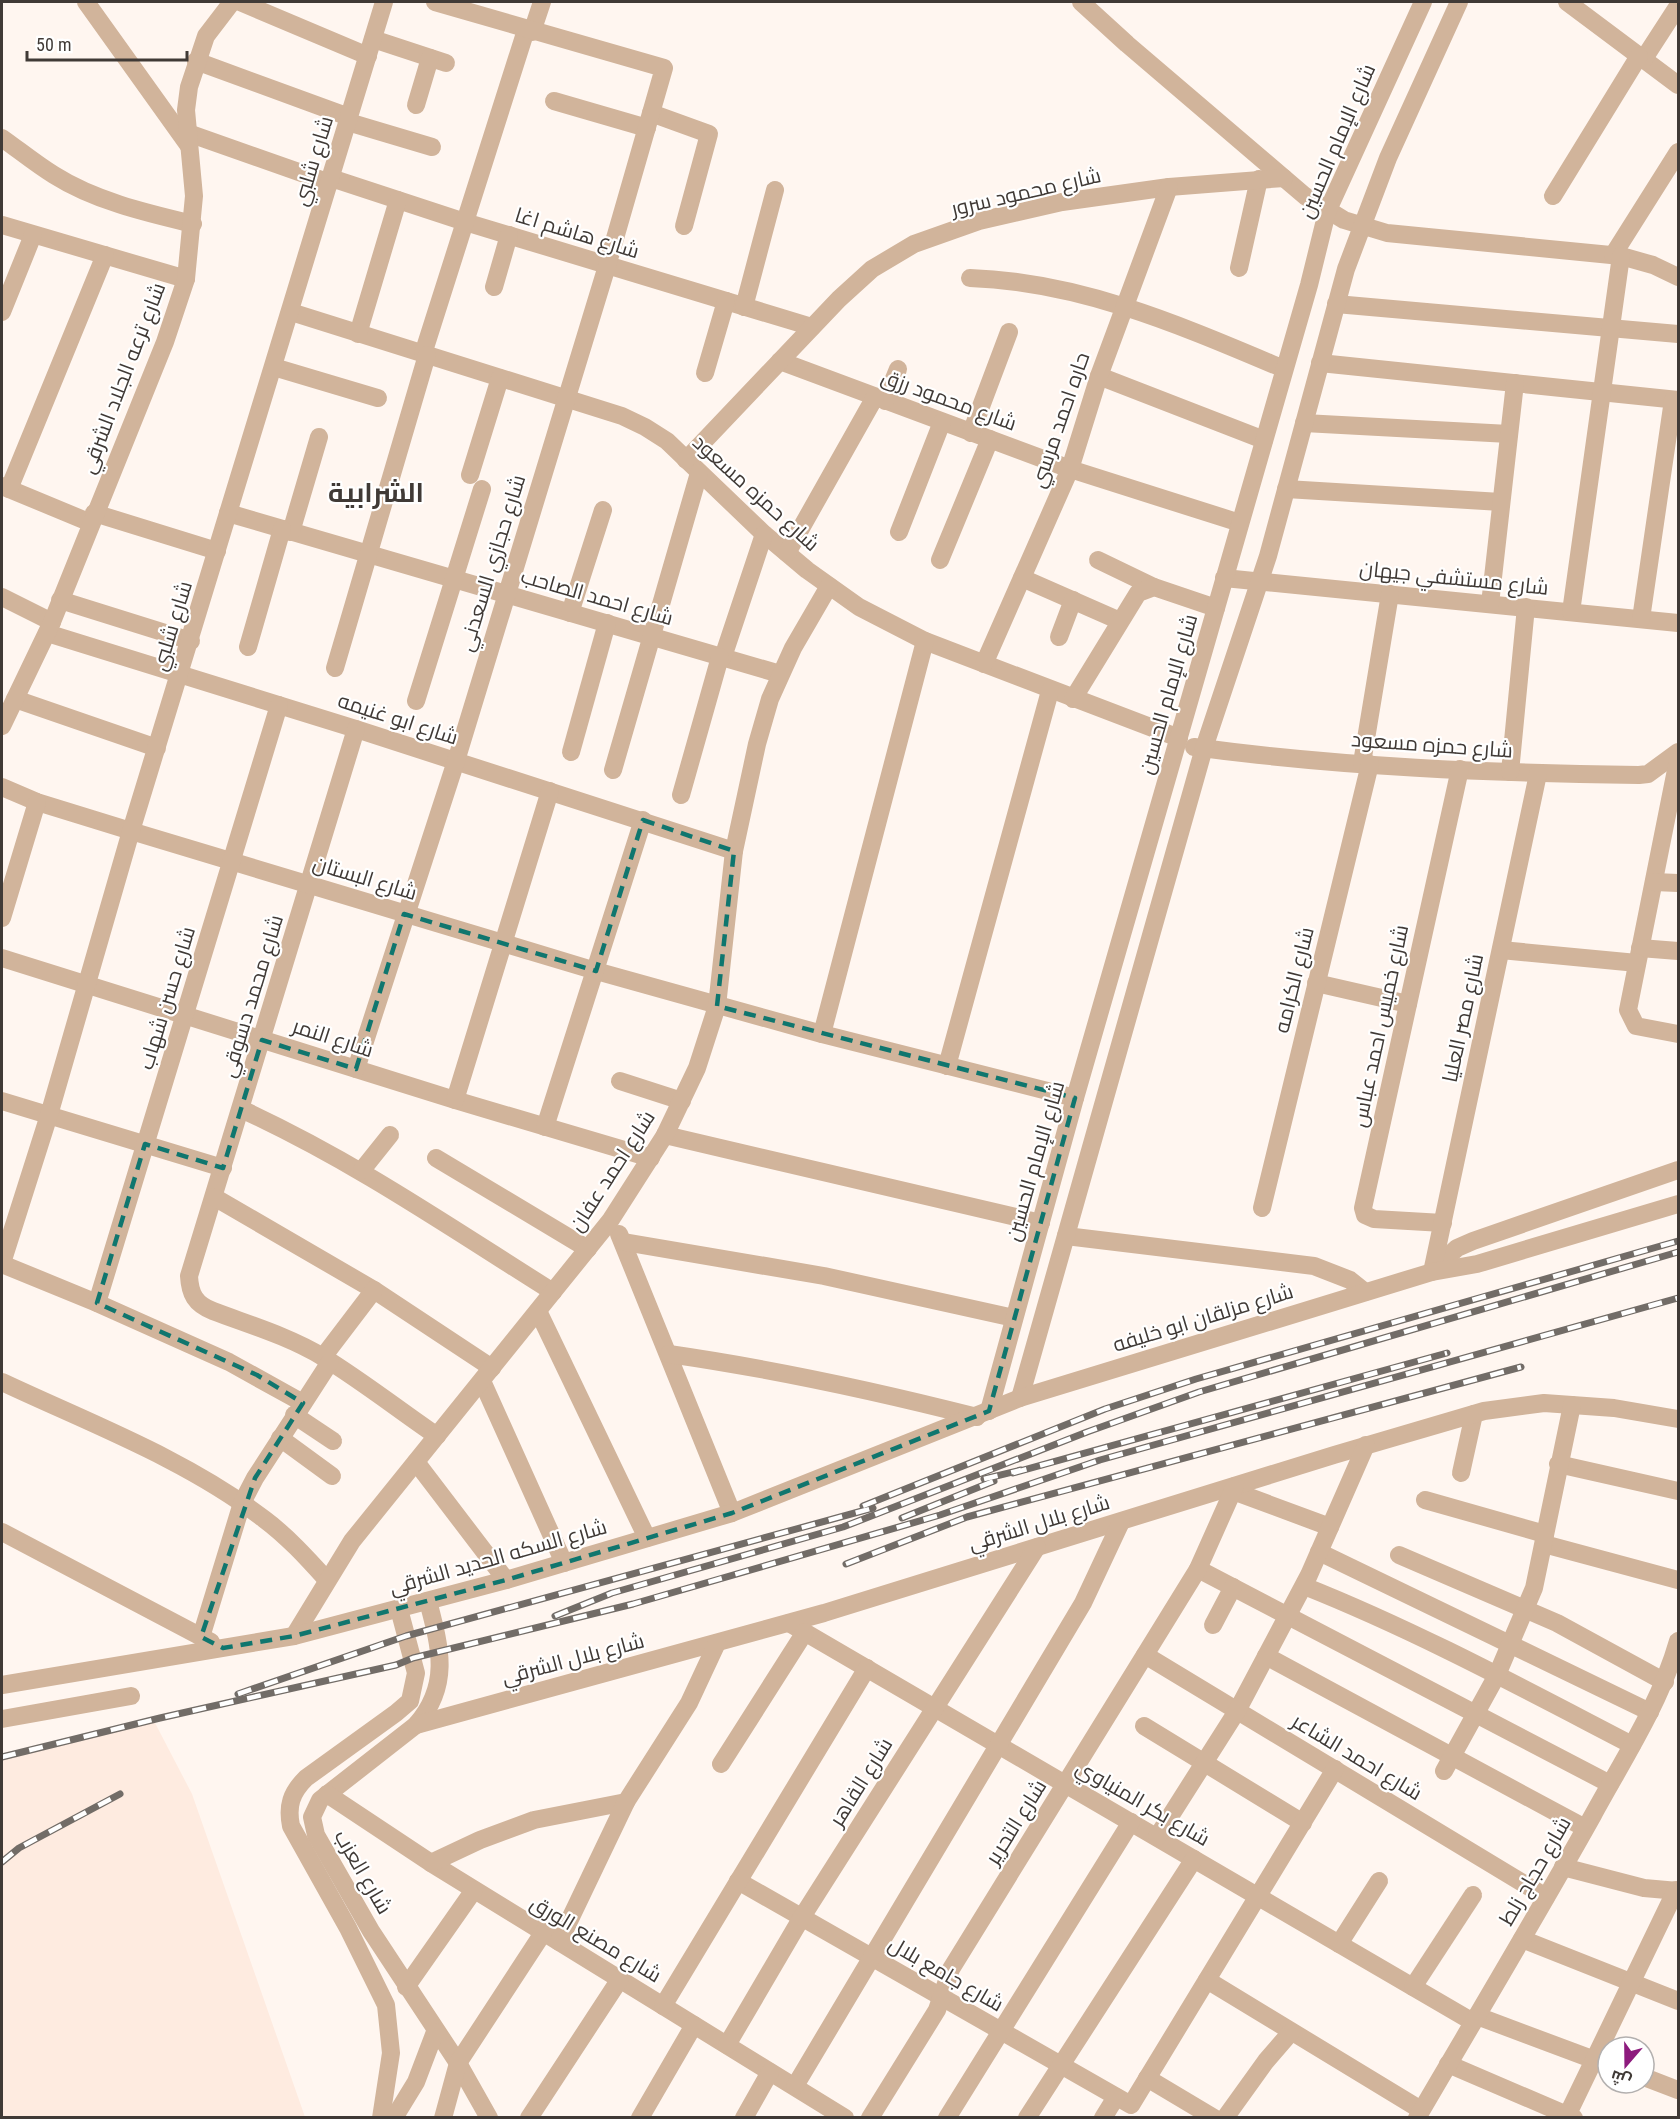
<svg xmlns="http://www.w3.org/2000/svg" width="1680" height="2119" font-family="'Roboto Condensed',Cairo,sans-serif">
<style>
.built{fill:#feebe0}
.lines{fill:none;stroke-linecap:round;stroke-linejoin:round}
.minor{stroke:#d1b49b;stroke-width:18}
.rail-casing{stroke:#726c67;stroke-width:7}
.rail{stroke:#fff;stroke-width:4.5;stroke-dasharray:14;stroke-linecap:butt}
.marked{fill:none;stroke:#0f766e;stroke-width:4.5;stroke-dasharray:12 8;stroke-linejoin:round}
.labels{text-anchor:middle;stroke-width:4.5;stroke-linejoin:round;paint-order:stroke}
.street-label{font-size:21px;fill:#403a36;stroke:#fff}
.district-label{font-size:27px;font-weight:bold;fill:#403a36;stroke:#fff}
</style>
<rect width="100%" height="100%" fill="#fff6f0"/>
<!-- built -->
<polygon class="built" points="154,1721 192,1794 305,2117 2,2117 2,1755"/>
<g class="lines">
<!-- minor -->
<g class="minor">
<polyline points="86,2 189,146"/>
<polyline points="240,2 368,56"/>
<polyline points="1081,2 1127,44 1305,196 1344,220 1387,233 1621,256 1653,265 1678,277"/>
<polyline points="1567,2 1678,85"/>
<polyline points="532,32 542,2"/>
<polyline points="373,39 446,63"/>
<polyline points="1643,60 1678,6"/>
<polyline points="196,61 349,117"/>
<polyline points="554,101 647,128"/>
<polyline points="416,105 430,58"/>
<polyline points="651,113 709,134 684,226"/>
<polyline points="348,122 432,147"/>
<polyline points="188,133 330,183"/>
<path d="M2 138C19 150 36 164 54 175 95 201 147 213 193 224"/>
<polyline points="331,178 465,222 812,327"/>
<polyline points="1553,196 1639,56"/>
<polyline points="2,225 186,279"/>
<polyline points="1613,255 1678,152"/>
<polyline points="1239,268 1259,179"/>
<path d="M970 278C1082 282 1182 326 1284 369"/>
<polyline points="494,287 509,235"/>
<polyline points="1336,304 1678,334"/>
<polyline points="744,307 775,190"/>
<polyline points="2,312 33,235"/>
<polyline points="291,312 622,416 645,427 667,441 764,534 807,570 859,607 925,641 1179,738"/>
<polyline points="358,334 398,200"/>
<polyline points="423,354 526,30"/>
<polyline points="780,361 1070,469 1240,523"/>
<polyline points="1320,363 1678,400"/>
<polyline points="274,367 378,398"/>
<polyline points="705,373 726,301"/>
<polyline points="1099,376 1264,440"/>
<polyline points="885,401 898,369"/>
<polyline points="1304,423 1509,434"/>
<polyline points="971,433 1009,332"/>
<polyline points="686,460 839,299 872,269 914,244 979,221 1062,202 1169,187 1284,178"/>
<polyline points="470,475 500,378"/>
<polyline points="2,486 91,523"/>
<polyline points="9,489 105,255"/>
<polyline points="1286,489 1501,502"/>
<polyline points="94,513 217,551"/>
<polyline points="228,513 780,674"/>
<polyline points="291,532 319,437"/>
<polyline points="899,532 942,422"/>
<polyline points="787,553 875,397"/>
<polyline points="940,560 990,439"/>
<polyline points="1098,560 1154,587"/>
<polyline points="1022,578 1120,621"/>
<polyline points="1224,578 1678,623"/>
<polyline points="2,597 52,622"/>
<polyline points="60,600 191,641"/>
<polyline points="1490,604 1515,383"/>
<polyline points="1571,612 1621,256"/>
<polyline points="570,613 603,510"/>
<polyline points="1641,619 1673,400"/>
<polyline points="47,633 356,729 734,851"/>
<polyline points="1059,637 1073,600"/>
<polyline points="248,647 282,529"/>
<polyline points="723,657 764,534"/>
<polyline points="984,664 1070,469 1099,376 1169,187"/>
<polyline points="335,668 427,355"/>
<polyline points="15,699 157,748"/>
<polyline points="1073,699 1138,593 1154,587 1216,608"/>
<polyline points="416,701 482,489"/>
<polyline points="2,726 52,622 165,342 186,279 194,196 186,110 189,87 206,36 232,2"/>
<path d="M356 729 189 1276C190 1294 195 1304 213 1311 250 1325 288 1336 323 1357 362 1381 399 1410 437 1436"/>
<path d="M1194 747C1341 767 1491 773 1639 775L1648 774 1678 752"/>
<polyline points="571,752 607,623"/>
<polyline points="1678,760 1628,1010 1636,1026 1678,1034"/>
<polyline points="1362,763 1390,594"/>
<polyline points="613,770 699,473"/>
<polyline points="1510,772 1526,607"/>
<polyline points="2,787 37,802 131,831 596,971 822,1034 1075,1098"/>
<polyline points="681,795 720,657"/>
<polyline points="1654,882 1678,883"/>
<polyline points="2,918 37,802"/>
<polyline points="1640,948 1678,951"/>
<polyline points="1501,950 1637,963"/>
<polyline points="2,958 455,1100 651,1158"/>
<polyline points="1316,983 1408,1004"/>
<polyline points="822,1034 925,641"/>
<polyline points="947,1066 1050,691"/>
<polyline points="356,1069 456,761 607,266 664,68 435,2"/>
<polyline points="620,1081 682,1101"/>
<polyline points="455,1100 550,791"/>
<polyline points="2,1101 223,1168"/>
<path d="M241 1109C354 1161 448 1226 553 1292"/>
<polyline points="545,1127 643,820"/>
<polyline points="665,1135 1041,1223"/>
<polyline points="436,1158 588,1249"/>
<polyline points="362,1170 390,1135"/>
<polyline points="214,1197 374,1290 492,1368"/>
<polyline points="1262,1208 1370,764"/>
<polyline points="1443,1223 1374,1219 1365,1215 1363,1208 1460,769"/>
<polyline points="619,1234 732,1513"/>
<polyline points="1066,1236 1314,1266 1350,1280 1365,1292"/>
<polyline points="624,1242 824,1276 1014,1318"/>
<polyline points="2,1263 49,1115 131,831 384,2"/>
<polyline points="2,1264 97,1303 229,1362 303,1403"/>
<polyline points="1433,1270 1457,1248 1473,1241 1678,1170"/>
<polyline points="1432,1272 1538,774"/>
<polyline points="97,1303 279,705"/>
<polyline points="538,1311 647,1538"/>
<path d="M669 1354C773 1369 875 1391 977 1417"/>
<polyline points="323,1357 374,1290"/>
<polyline points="482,1381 564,1563"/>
<path d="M2 1382C89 1423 186 1459 264 1519 287 1536 307 1558 326 1579"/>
<polyline points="1020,1398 1204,748 1268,556 1346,269 1388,158 1459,2"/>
<polyline points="989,1411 1075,1098 1309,285 1327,212 1423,2"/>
<polyline points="294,1415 333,1441"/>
<polyline points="280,1438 332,1476"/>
<polyline points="416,1462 506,1580"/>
<polyline points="1558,1464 1678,1491"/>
<polyline points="1461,1473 1474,1414"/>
<polyline points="1233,1491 1330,1527"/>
<polyline points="1425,1500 1545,1534"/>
<polyline points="2,1532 211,1642"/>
<polyline points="1544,1544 1678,1580"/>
<polyline points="1319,1552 1650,1712"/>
<polyline points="1399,1555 1557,1623 1665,1682"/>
<polyline points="1198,1569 1610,1784"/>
<path d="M1304 1586C1417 1631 1524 1689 1632 1745"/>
<path d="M428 1601C440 1647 451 1685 416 1725L320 1800 312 1817 316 1835 371 1931 458 2063 489 2118"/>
<polyline points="789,1623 1473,2022"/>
<polyline points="1213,1625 1233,1587"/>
<polyline points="294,1636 352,1541 610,1221 665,1135 697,1068 717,1006 734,851 757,744 770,699 793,648 829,586"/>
<polyline points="201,1637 242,1503 255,1478 330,1362"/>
<polyline points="1145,1655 1546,1897"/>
<polyline points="1266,1656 1585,1828"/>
<polyline points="2,1685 294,1636 506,1580 732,1513 1020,1398 1432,1272 1477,1264 1678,1204"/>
<polyline points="2,1719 131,1696"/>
<polyline points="416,1725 824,1613 1334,1455 1484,1411 1544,1403 1614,1408 1678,1419"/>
<polyline points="1144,1726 1303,1823"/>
<polyline points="721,1764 805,1632"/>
<polyline points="1444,1771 1497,1675 1534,1588 1572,1405"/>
<polyline points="327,1794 431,1863 845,2118"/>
<polyline points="1157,1837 1237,1711 1309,1575 1366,1445"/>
<polyline points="431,1863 480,1840 534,1820 626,1802"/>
<polyline points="1563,1867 1644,1888 1678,1891"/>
<polyline points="738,1881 1131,2105 1335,1769"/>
<polyline points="1522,1939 1678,2001"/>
<polyline points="559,1942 626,1802 689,1703 717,1643"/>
<polyline points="1339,1944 1379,1881"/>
<polyline points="1207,1980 1421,2110"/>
<polyline points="406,1987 474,1890"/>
<polyline points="1413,1987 1473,1895"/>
<polyline points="663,2006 867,1668"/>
<polyline points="1477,2016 1608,2065"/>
<polyline points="727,2045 802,1917 1037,1547"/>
<polyline points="1448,2064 1574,2118"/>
<polyline points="1644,2077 1678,2090"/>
<polyline points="1147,2078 1214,2118"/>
<polyline points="795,2086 1083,1603 1121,1522"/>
<path d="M381 2118 391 2053 386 2005 348 1928 291 1826C287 1806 291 1793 306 1778L396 1713 410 1701 416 1673 399 1609"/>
<polyline points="394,2118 416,2082 435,2032"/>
<polyline points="443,2118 458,2063 543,1933"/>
<polyline points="529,2118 620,1979"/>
<polyline points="640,2118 694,2025"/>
<polyline points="744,2118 770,2072"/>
<polyline points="870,2118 937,2010 951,1969 1198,1569 1235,1486"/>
<polyline points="947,2118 1131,1822"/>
<polyline points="1027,2118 1194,1859"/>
<polyline points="1103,2118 1116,2097"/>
<polyline points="1225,2118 1266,2061 1291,2032"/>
<path d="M1417 2118C1476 2017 1536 1917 1593 1815 1624 1758 1660 1704 1678 1641"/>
<polyline points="1566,2118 1676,1890"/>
</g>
<defs>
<g id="rail">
<polyline points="1013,1473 1447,1353"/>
<polyline points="984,1479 1021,1470"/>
<polyline points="863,1506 1105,1409 1196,1379 1678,1241"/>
<polyline points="902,1518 994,1481"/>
<polyline points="846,1564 967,1517 1521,1367"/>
<polyline points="555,1616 612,1593 843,1527 1087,1432 1199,1392 1678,1252"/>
<polyline points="238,1694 406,1636 873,1508"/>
<polyline points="2,1757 160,1718 396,1665 413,1658 633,1604 940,1515 1100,1460 1678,1298"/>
<polyline points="2,1862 19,1848 120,1794"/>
</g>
</defs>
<!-- rail casing -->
<use href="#rail" class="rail-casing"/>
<!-- rail -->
<use href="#rail" class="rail"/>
</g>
<!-- marked area -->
<path class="marked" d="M643 820 734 851 717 1006 1075 1098 989 1411 732 1513 506 1580 294 1636 223 1648 201 1637 255 1478 303 1403 257 1375 97 1303 145 1144 223 1168 262 1040 356 1069 404 914 596 971Z"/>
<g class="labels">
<!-- street labels -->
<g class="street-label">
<text transform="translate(1337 141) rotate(-67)" y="7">شارع الإمام الحسين</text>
<text transform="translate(313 161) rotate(-73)" y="7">شارع شلبي</text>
<text transform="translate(1026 192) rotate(-13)" y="7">شارع محمود سرور</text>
<text transform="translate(577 233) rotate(17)" y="7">شارع هاشم اغا</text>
<text transform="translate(123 378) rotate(-69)" y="7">شارع ترعه الجلاد الشرقي</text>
<text transform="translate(949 400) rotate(20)" y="7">شارع محمود رزق</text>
<text transform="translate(1060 420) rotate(-71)" y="7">حاره احمد مرسي</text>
<text transform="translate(756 493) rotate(42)" y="7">شارع حمزه مسعود</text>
<text transform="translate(492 563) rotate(-73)" y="7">شارع حجازي السعدني</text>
<text transform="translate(1454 578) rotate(6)" y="7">شارع مستشفي جيهان</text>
<text transform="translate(597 597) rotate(16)" y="7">شارع احمد الصاحب</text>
<text transform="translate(172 626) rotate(-73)" y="7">شارع شلبي</text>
<text transform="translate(1168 694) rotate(-74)" y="7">شارع الإمام الحسين</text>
<text transform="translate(398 719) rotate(18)" y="7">شارع ابو غنيمه</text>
<text transform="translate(1432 745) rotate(4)" y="7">شارع حمزه مسعود</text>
<text transform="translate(365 878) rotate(17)" y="7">شارع البستان</text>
<text transform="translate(1294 980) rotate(-76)" y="7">شارع الكرامه</text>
<text transform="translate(252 996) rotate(-73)" y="7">شارع محمد دسوقي</text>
<text transform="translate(167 998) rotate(-73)" y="7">شارع حسن شهاب</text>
<text transform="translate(1463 1018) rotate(-78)" y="7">شارع مصر العليا</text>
<text transform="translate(1380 1026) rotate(-78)" y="7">شارع خميس احمد عباس</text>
<text transform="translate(333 1038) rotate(18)" y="7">شارع النمر</text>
<text transform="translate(1035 1161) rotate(-74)" y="7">شارع الإمام الحسين</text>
<text transform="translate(612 1171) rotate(-57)" y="7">شارع احمد عفان</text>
<text transform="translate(1203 1318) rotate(-17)" y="7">شارع مزلقان ابو خليفه</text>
<text transform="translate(1039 1523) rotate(-17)" y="7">شارع بلال الشرقي</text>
<text transform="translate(498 1557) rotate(-16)" y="7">شارع السكه الحديد الشرقي</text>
<text transform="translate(573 1659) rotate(-15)" y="7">شارع بلال الشرقي</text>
<text transform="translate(1357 1757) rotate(31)" y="7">شارع احمد الشاعر</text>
<text transform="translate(861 1782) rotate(-58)" y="7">شارع القاهر</text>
<text transform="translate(1143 1803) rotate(30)" y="7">شارع بكر المنياوي</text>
<text transform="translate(1016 1822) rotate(-58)" y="7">شارع التحرير</text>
<text transform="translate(1535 1871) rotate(-60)" y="7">شارع حجاج زلط</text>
<text transform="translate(363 1872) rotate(60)" y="7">شارع العزب</text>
<text transform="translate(596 1939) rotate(31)" y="7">شارع مصنع الورق</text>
<text transform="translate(946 1974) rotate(30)" y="7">شارع جامع بلال</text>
</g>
<!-- district labels -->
<g class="district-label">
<text x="376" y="502">الشرابية</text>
</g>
</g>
<!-- border -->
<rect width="1680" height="2119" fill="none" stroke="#403a36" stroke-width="6"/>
<!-- north arrow -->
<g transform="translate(1626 2065) rotate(200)"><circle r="28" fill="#ffffff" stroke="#b3b0af" stroke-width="1.5"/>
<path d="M0-4.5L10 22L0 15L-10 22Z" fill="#8d1b7d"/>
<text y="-9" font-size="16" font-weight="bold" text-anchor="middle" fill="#403a36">ش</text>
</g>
<!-- scale -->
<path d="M27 51v9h160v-9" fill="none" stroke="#403a36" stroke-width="3"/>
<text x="36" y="51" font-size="18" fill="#403a36" stroke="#ffffff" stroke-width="4.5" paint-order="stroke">50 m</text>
</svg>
